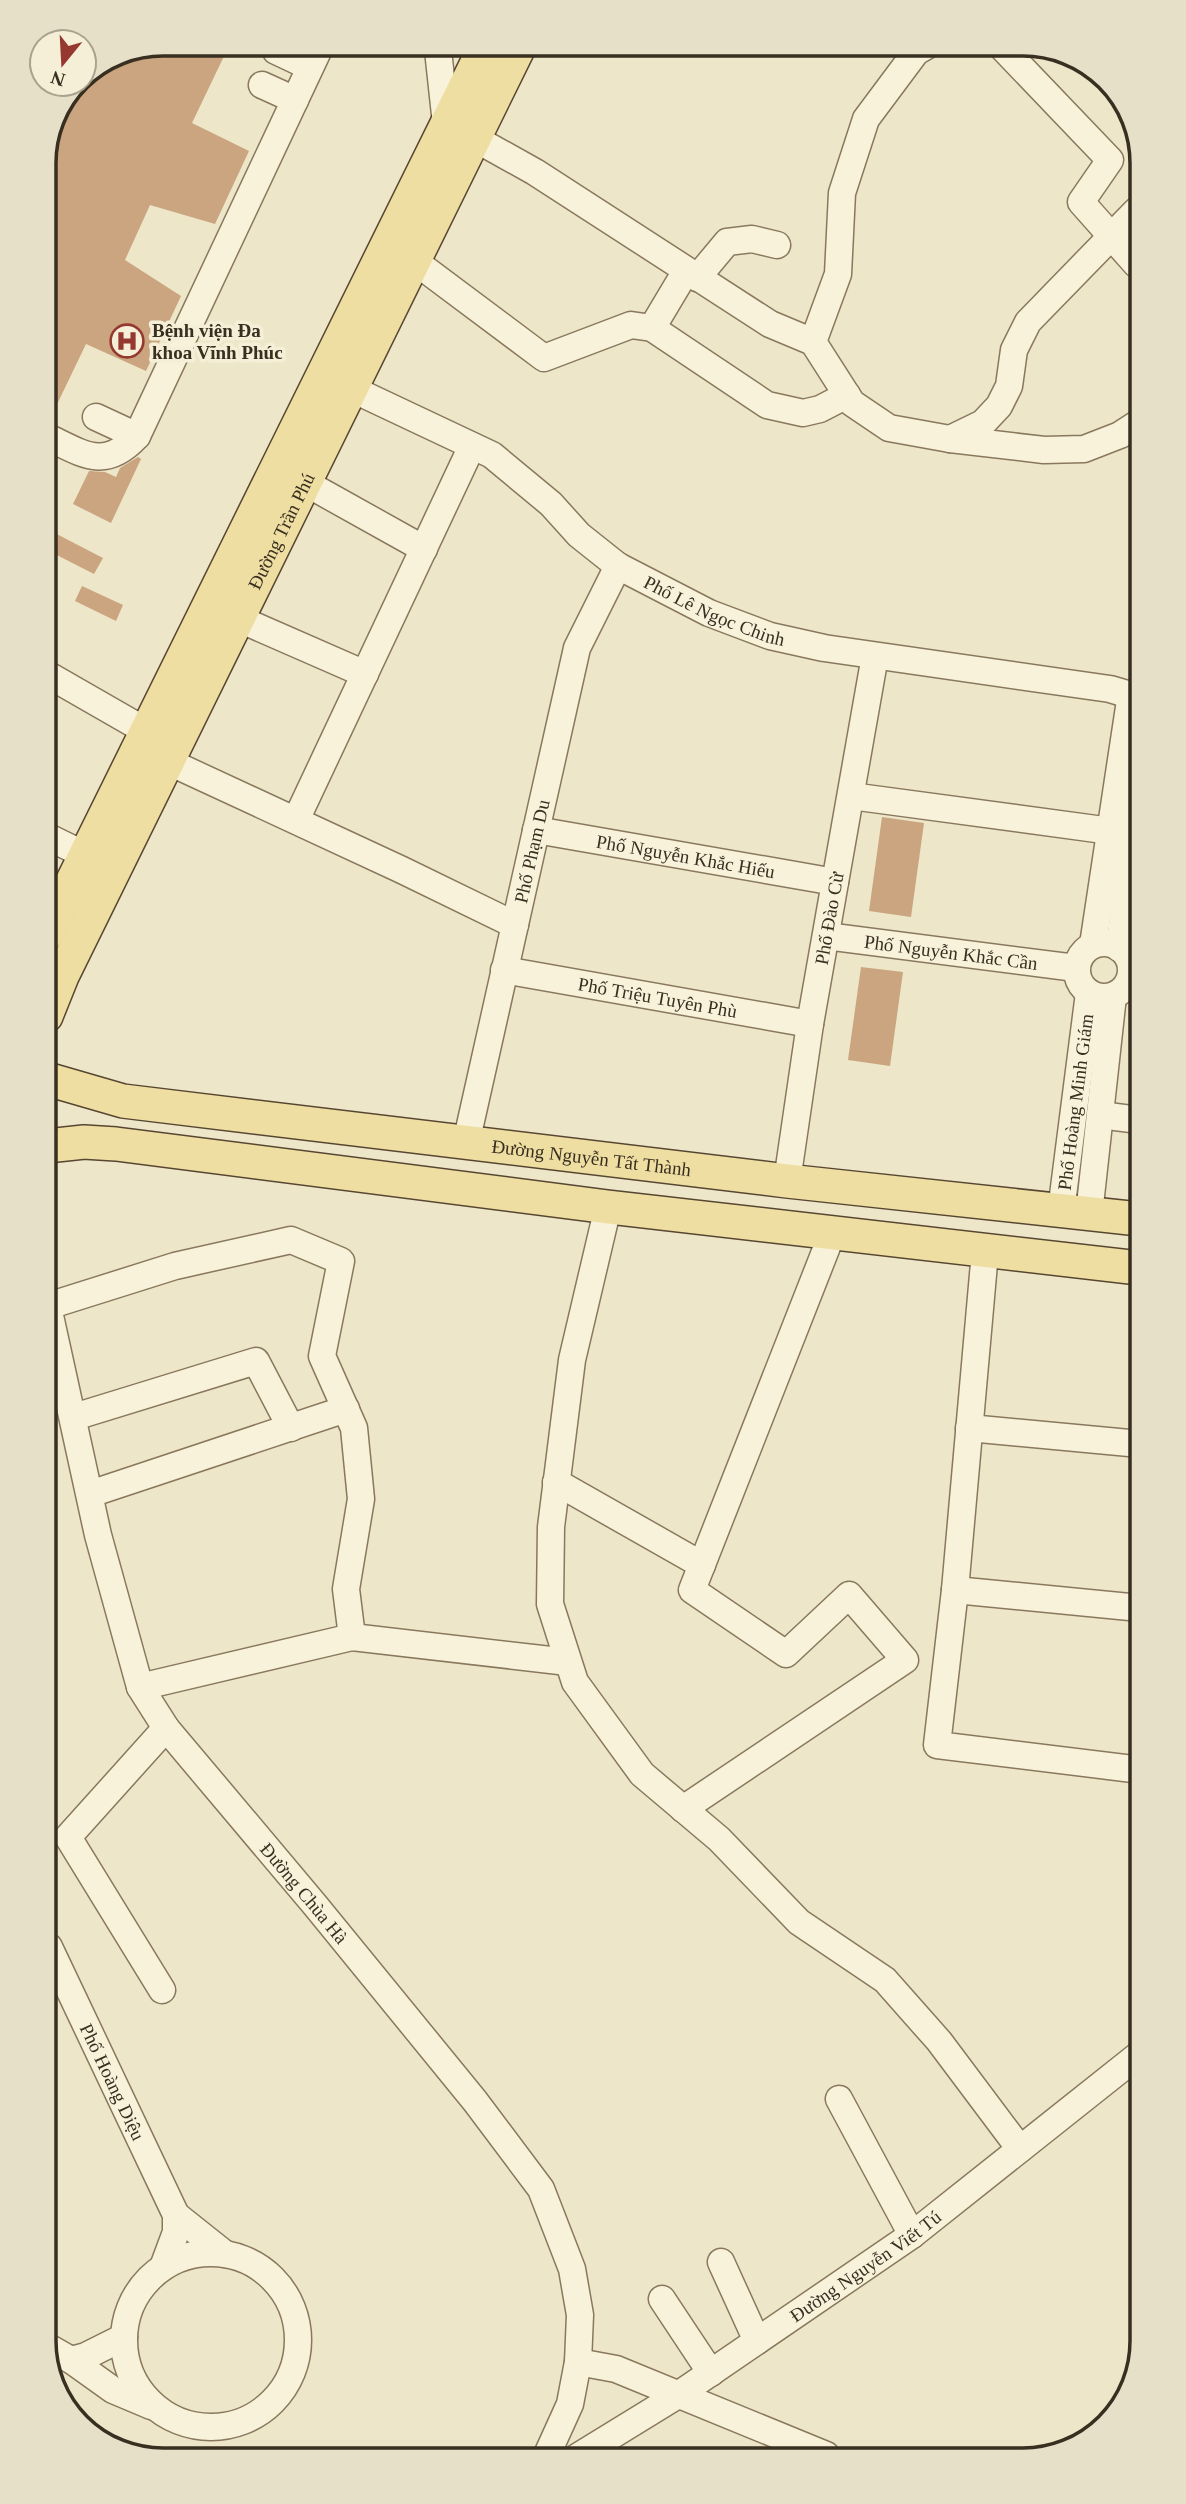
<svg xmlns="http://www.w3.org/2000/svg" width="1186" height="2504" font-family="Georgia,serif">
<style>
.building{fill:#caa57f}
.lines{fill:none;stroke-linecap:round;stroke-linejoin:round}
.minor-casing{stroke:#89785d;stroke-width:29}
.major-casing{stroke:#574631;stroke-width:36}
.minor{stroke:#f8f2db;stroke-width:26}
.major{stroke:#eedea2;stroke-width:33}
.labels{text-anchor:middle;stroke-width:7;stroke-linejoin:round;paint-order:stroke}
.poi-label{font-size:19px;font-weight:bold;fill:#392f20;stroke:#f5efd7;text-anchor:start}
.street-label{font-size:19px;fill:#392f20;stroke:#f5efd7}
.rim{fill:none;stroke:#392f20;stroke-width:3.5}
</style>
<rect width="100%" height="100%" fill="#ede6c8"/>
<!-- building -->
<g class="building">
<polygon points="226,52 192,123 249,151 215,224 150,205 125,260 181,296 146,371 86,344 49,421 45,420 44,156 77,84 84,84 84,75 118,53"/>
<polygon points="138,457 141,459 111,523 73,504 89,471 105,472 116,477 120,468"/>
<polygon points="45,528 103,558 94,574 45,549"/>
<polygon points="82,586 123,605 116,621 75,601"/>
<polygon points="882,817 924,823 911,917 869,911"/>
<polygon points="861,967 903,972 890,1066 848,1060"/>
</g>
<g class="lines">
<defs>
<g id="minor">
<polyline points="999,44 1110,160 1081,202 1136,264"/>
<polyline points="438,50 446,124"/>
<polyline points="276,51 310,67"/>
<polyline points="262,85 295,100"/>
<polyline points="474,138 535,172 770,324 813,342 852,403 889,428 950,439 1044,450 1084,449 1120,435 1137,424"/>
<polyline points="413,260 544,358 631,325 652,328 767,405 803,413 820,409 847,395"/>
<polyline points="697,278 727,242 752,239 777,245"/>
<polyline points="652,328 686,271"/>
<polyline points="813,342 838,274 842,193 866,119 916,52 928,45"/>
<path id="s1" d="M350 388 492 455 551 504 579 535 618 566 709 613 770 636 824 648 1110 689 1137 697"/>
<polyline points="96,417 137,436"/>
<path d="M45 436C82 453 104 472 137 436L318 51"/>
<polyline points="950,439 983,423 999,406 1009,386 1014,350 1028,322 1136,211"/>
<polyline points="304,482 424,549"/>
<polyline points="237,618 365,674"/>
<polyline points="45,673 146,731"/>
<polyline points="167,761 402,870 515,925"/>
<polyline points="851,796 1111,831 1138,831"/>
<polyline points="296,820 472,446"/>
<path id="s2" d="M536 830 835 882"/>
<polyline points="46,836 85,855"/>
<path id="s3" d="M826 936 1076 968"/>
<circle cx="1104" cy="970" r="27"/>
<polyline points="1093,945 1131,694"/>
<polyline points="1119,948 1138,802"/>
<path id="s4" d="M504 970 810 1024"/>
<polyline points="1100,1115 1139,1120"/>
<path id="s5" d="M466 1143 577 648 618 566"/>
<path id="s6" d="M787 1181 810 1024 875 656"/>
<polyline points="608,1207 572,1360 551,1527 550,1604 575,1682 642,1774 719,1839 799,1922 885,1980 939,2041 1020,2149"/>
<path id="s7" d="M1061 1211 1089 993"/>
<polyline points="1089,1214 1113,996"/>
<polyline points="985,1252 955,1590 937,1745 1141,1770"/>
<path id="s8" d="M47 1302 98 1535 140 1687 166 1728 315 1905 475 2101 541 2189 572 2269 580 2315 578 2362 570 2404 546 2457"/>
<polyline points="48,1306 175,1266 291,1240 341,1261 322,1356 354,1428 361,1499 346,1589 352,1637"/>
<polyline points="74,1417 256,1361 291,1428"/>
<polyline points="969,1428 1140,1444"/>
<polyline points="556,1482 702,1565"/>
<polyline points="90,1494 346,1409"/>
<polyline points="955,1590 1140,1608"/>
<polyline points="140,1687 352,1637 568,1662"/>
<polyline points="683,1809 905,1660 849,1595 786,1654 692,1590 832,1234"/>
<path id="s9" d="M49 1947 176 2215V2232L163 2267"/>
<polyline points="162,1990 68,1837 166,1728"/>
<polyline points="839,2099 912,2235"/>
<polyline points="176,2215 225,2254"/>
<circle cx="211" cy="2340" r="87"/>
<polyline points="721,2262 757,2341"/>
<polyline points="662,2299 711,2373"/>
<polyline points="50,2348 71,2360 113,2390 151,2406"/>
<polyline points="71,2360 86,2356 124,2337"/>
<polyline points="578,2362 616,2369 826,2455"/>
<path id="s10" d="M577 2457 678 2395 912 2235 1141 2053"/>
</g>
<g id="major">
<polyline points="46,935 484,49"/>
<path id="s11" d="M46 1016 62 976 518 49"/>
<path id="s12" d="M47 1079 123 1101 787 1181 1139 1219"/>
<polyline points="47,1146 84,1142 116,1144 608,1207 1139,1268"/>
</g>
</defs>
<!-- minor casing -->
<use href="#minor" class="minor-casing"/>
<!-- major casing -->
<use href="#major" class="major-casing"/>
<!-- minor -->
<use href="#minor" class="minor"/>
<!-- major -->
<use href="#major" class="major"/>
</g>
<!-- icons -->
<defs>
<symbol id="hospital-ring" viewBox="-11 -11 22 22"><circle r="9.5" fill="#f5efd7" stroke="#953830" stroke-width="1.5"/><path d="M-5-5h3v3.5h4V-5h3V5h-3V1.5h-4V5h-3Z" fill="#953830"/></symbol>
</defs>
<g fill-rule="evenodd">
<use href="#hospital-ring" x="108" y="322" width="38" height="38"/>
</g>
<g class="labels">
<!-- poi labels -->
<g class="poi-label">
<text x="152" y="337">Bệnh viện Đa<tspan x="152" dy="22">khoa Vĩnh Phúc</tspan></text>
</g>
<!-- street labels -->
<g class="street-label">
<text dy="7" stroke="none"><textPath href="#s11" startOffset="539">Đường Trần Phú</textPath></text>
<text dy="7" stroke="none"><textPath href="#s1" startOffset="432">Phố Lê Ngọc Chinh</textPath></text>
<text dy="7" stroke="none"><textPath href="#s5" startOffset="299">Phố Phạm Du</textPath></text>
<text dy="7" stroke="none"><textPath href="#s2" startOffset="152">Phố Nguyễn Khắc Hiếu</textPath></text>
<text dy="7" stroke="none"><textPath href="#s6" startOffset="266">Phố Đào Cừ</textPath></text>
<text dy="7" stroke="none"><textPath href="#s3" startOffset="126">Phố Nguyễn Khắc Cần</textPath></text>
<text dy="7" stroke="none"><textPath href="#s4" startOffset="156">Phố Triệu Tuyên Phù</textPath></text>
<text dy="7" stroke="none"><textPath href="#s7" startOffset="110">Phố Hoàng Minh Giám</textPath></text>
<text dy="7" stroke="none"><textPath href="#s12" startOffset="551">Đường Nguyễn Tất Thành</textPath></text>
<text dy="7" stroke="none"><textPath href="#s8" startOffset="660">Đường Chùa Hà</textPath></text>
<text dy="7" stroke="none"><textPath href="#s9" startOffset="149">Phố Hoàng Diệu</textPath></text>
<text dy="7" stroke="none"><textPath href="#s10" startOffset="346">Đường Nguyễn Viết Tú</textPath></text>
</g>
</g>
<!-- crop -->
<path d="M0 0H1186V2504H0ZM163 56H1023A107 107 0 0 1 1130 163V2341A107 107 0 0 1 1023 2448H163A107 107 0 0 1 56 2341V163A107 107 0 0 1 163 56Z" fill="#e6e0c8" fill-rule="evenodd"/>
<path class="rim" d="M163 56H1023A107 107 0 0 1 1130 163V2341A107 107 0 0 1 1023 2448H163A107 107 0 0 1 56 2341V163A107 107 0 0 1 163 56Z"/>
<!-- north arrow -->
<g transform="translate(63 63) rotate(198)"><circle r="33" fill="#f5efd7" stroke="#aaa28e" stroke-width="2"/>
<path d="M0-5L12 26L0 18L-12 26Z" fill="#953830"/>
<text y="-10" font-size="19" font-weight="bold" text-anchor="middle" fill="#392f20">N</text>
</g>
</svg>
